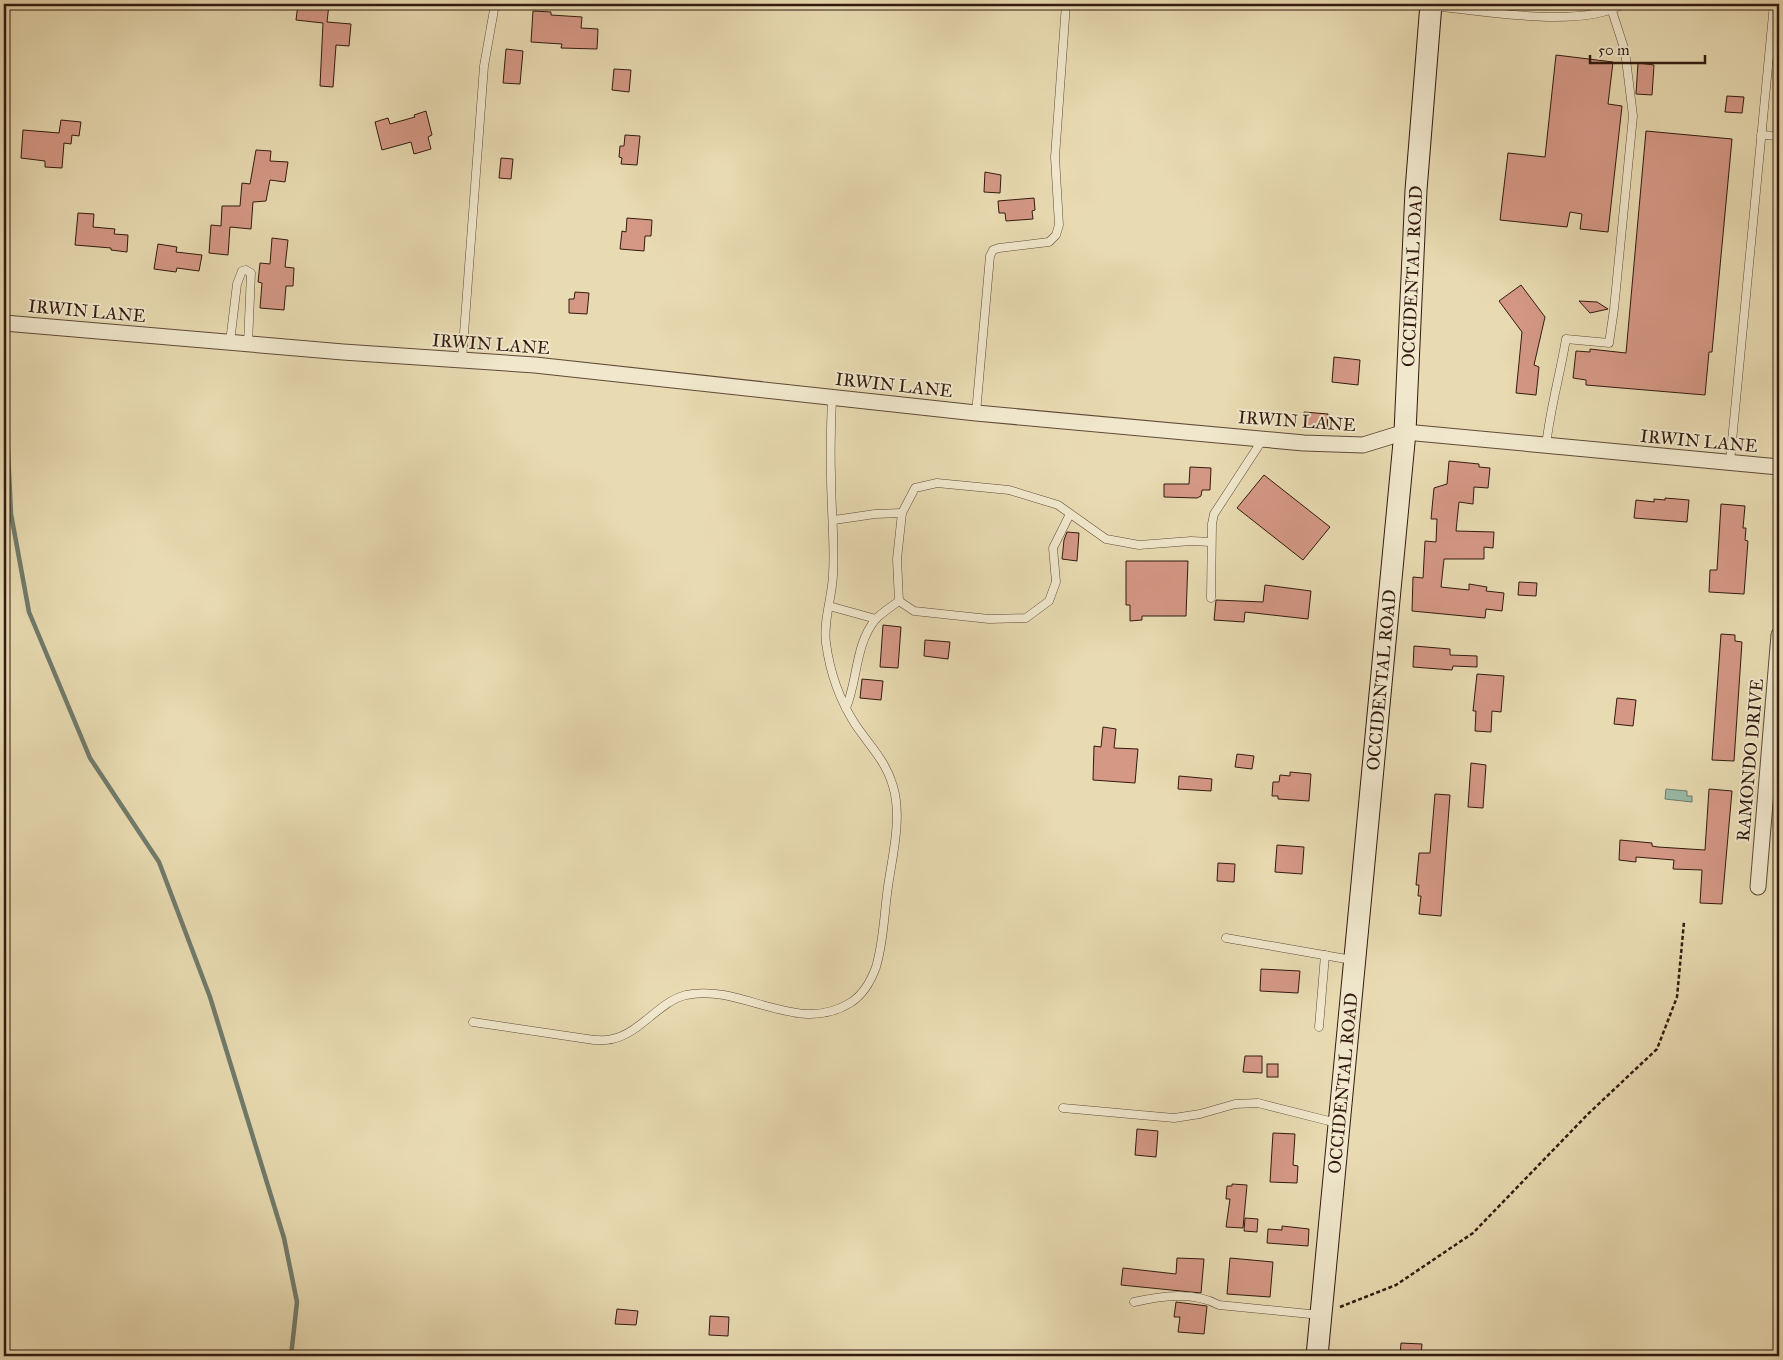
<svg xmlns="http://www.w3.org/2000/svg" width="1783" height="1360" font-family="'IM FELL Great Primer',serif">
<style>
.water{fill:#98bba7;stroke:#707b6b}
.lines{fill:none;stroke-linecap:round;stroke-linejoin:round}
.stream{stroke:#707b6b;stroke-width:4.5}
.building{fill:#d49885;stroke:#331a10}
.lane-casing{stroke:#604a38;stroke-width:9}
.street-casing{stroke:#604a38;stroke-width:17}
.secondary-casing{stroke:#331a10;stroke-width:23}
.path{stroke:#331a10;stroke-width:2.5;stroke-dasharray:4 2.5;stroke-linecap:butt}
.lane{stroke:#f0e7cc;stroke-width:8}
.street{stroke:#f0e7cc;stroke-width:15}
.secondary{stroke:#f0e7cc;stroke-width:21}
.labels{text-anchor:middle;stroke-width:4;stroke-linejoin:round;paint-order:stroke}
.street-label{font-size:18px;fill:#331a10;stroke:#f0e7cc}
</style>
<rect width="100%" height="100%" fill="#e8dab1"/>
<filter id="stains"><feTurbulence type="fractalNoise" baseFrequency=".004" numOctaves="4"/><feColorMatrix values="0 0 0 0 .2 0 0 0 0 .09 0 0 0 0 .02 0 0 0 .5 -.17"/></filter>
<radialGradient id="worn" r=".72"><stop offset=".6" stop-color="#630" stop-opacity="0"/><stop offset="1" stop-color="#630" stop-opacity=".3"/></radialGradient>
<!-- water -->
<polygon class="water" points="1666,789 1687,791 1687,796 1692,796 1692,802 1665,799"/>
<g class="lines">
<!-- stream -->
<polyline class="stream" points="4,367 11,514 29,612 90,758 159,862 210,997 284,1238 297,1302 291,1356"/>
</g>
<!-- building -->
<g class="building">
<polygon points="298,4 329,4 327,22 351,24 349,46 336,45 333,87 320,86 323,23 296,20"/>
<polygon points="533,11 551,12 551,15 582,17 581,28 598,29 597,49 561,48 562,44 531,42"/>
<polygon points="506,49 523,51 520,84 503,83"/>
<polygon points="1556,55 1613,62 1608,104 1622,106 1608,232 1580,229 1582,214 1570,212 1567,227 1500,220 1508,153 1545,157"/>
<polygon points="1638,63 1654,65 1652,95 1636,94"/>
<polygon points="614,69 631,70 629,92 612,90"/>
<polygon points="1727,96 1744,97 1742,113 1725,112"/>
<polygon points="426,111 432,135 428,137 431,149 414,154 411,142 382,150 375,122 388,118 390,124 415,117 414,115"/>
<polygon points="61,120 81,122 79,136 72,135 71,144 64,143 62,168 45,167 45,161 21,158 23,130 59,133"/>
<polygon points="1646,131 1732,139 1712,352 1709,352 1705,395 1586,385 1586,380 1573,378 1576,351 1590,352 1590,349 1626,353"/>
<polygon points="625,135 640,136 637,165 621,164 622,158 619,157 620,146 624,146"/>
<polygon points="256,150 271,151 270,161 288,162 285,182 270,180 266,201 253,202 251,229 230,227 228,255 209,253 211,225 221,226 222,206 240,206 242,183 250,184"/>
<polygon points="501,158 513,159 511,179 499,178"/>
<polygon points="985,172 1001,175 1000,193 984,192"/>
<polygon points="1034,198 1035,210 1032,211 1033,219 1006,221 1005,213 999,213 998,201"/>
<polygon points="78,213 94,214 93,227 115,229 114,234 128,235 127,252 111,250 111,248 75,245"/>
<polygon points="627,218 652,220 651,236 645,236 644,251 620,249 622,231 626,232"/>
<polygon points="272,238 288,240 285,267 294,268 293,286 286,286 284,310 260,308 262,283 258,282 260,263 270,264"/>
<polygon points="158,244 177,247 176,252 202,255 199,271 177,268 176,272 154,269"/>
<polygon points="1521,285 1545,317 1534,365 1539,367 1536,395 1516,393 1522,332 1499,301"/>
<polygon points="575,292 589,293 587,314 569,313 569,299 574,299"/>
<polygon points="1579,301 1597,302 1608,309 1590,313"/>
<polygon points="1334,357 1360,360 1358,385 1332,382"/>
<polygon points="1304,412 1328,414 1327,429 1303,427"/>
<polygon points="1449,461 1479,464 1479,467 1490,468 1488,488 1474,487 1473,504 1459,502 1456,531 1494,532 1493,548 1484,547 1484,559 1444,559 1441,587 1469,590 1469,584 1487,587 1486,591 1504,593 1502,611 1486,609 1485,618 1412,611 1413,577 1423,578 1425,541 1436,542 1437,519 1431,519 1434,488 1447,484"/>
<polygon points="1190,467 1211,468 1210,490 1202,490 1201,496 1197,498 1164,497 1164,484 1189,484"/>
<polygon points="1264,475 1330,527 1303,560 1237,508"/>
<polygon points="1665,498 1689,500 1687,522 1634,518 1636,500 1654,502 1654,499 1665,500"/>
<polygon points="1721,504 1745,506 1743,528 1746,528 1745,540 1748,541 1744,594 1709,592 1710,570 1717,570"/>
<polygon points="1067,532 1079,533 1077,561 1062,559 1064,540"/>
<polygon points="1126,561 1188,561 1186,616 1142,616 1142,620 1130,621 1130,605 1126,605"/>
<polygon points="1519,582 1537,583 1536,596 1518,595"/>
<polygon points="1265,585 1311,591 1308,619 1245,612 1244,622 1214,620 1216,600 1263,602"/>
<polygon points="883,625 901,627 898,668 880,667"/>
<polygon points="1721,634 1735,635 1735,641 1742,642 1734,761 1712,760"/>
<polygon points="925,640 950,642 948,659 924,656"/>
<polygon points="1414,646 1450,649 1450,655 1477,656 1477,667 1453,666 1452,670 1413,667"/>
<polygon points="1477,674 1504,676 1501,712 1492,711 1491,732 1475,731 1476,711 1473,711"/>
<polygon points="862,679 883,681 881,700 860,698"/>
<polygon points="1617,698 1636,700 1633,726 1614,724"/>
<polygon points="1103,727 1116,729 1114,748 1138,749 1135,783 1093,780 1094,746 1101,747"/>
<polygon points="1237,754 1254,756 1252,769 1235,767"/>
<polygon points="1471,763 1486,765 1483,808 1468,807"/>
<polygon points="1290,772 1311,774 1309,801 1278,799 1278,796 1272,796 1273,782 1279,782 1280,775 1290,776"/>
<polygon points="1179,776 1212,779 1211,791 1178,789"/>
<polygon points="1709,789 1732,791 1722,904 1700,903 1702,870 1673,869 1674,860 1636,857 1636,862 1619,860 1620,840 1652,843 1652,846 1658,847 1705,850"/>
<polygon points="1435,794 1450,795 1441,916 1419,914 1421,896 1418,896 1419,885 1416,885 1419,853 1430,853"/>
<polygon points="1277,845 1304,847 1302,874 1275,872"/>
<polygon points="1218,863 1235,864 1234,882 1217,881"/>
<polygon points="1261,969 1300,971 1298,993 1260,991"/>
<polygon points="1245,1056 1262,1056 1262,1073 1243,1072"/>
<rect x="1267" y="1064" width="11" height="13"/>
<polygon points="1137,1129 1158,1131 1156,1157 1135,1155"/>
<polygon points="1273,1133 1295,1134 1293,1165 1298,1166 1297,1183 1270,1182"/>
<polygon points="1232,1184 1247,1185 1243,1228 1226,1227 1230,1199 1226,1199 1227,1186 1232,1186"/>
<polygon points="1245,1218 1258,1219 1257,1232 1244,1231"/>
<polygon points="1282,1226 1309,1229 1308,1246 1267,1243 1268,1229 1282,1230"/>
<polygon points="1177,1258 1204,1259 1201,1293 1121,1285 1123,1268 1176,1274"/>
<polygon points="1230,1258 1273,1262 1270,1297 1227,1294"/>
<polygon points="1176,1302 1207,1306 1204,1334 1178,1332 1180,1317 1174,1317"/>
<polygon points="617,1309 638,1311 636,1325 615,1324"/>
<polygon points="710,1316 729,1317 728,1336 709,1335"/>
<polygon points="1401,1343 1422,1344 1421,1356 1400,1356"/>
</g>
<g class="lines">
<defs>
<g id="lane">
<path d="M1433 6C1482 11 1582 29 1623 4"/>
<polyline points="1761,135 1779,136"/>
<polyline points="230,342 237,284 242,271 246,270 251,273 248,344"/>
<polyline points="462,360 484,66 495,4"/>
<polyline points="976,413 990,256 993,250 999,248 1049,242 1056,235 1059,225 1055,157 1066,4"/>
<path d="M1546 446C1550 409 1560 375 1566 339L1609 343 1614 309 1633 116 1625 51 1612 11"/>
<polyline points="1730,462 1774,4"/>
<polyline points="1070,514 1053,548 1056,582 1049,601 1026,618 989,619 914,611 899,601 897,559 902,513 915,488 937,483 1009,490 1058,505 1106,539 1139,545 1191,541 1211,542"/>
<polyline points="834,520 875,514 902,513"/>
<polyline points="1211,598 1212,524 1214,514 1263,439"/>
<polyline points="829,606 876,619"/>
<path d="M846 708C858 679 855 645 875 620 881 613 891 607 899 601"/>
<polyline points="1226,938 1352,960"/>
<path d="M473 1022 594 1040C599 1040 606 1041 612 1039 641 1033 658 1002 686 995 742 983 796 1036 850 1003 863 995 871 981 876 967 883 944 884 918 887 894 891 860 903 820 893 786 886 761 869 745 855 724 839 699 830 673 826 643 823 621 832 598 833 575 835 542 831 509 831 475 830 449 831 423 832 398"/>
<polyline points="1319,1027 1325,955"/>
<polyline points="1063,1108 1174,1118 1200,1114 1235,1104 1258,1103 1337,1123"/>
<path d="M1134 1302C1161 1296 1193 1291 1219 1305L1320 1315"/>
</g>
<g id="street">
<polyline points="4,323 343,352 535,365 976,413 1304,443 1363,445 1405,432 1779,467"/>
<polyline points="1758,887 1779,635"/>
</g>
<g id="secondary">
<path id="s1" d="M1317 1356 1405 432 1416 190 1431 4"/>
</g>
</defs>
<!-- lane casing -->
<use href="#lane" class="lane-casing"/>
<!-- street casing -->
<use href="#street" class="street-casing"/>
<!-- secondary casing -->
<use href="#secondary" class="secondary-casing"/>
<!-- path -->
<polyline class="path" points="1340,1307 1396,1285 1473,1233 1588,1114 1657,1049 1677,997 1684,922"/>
<!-- lane -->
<use href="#lane" class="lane"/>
<!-- street -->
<use href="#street" class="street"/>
<!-- secondary -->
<use href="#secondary" class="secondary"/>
</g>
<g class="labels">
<!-- street labels -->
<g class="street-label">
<text dy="6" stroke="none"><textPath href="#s1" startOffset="1084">OCCIDENTAL ROAD</textPath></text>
<text transform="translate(87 311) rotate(5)" y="6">IRWIN LANE</text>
<text transform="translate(491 344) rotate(4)" y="6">IRWIN LANE</text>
<text transform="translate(894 385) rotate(6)" y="6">IRWIN LANE</text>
<text transform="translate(1297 421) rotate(4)" y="6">IRWIN LANE</text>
<text transform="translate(1699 441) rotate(5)" y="6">IRWIN LANE</text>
<text dy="6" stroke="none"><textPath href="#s1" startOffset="679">OCCIDENTAL ROAD</textPath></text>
<text transform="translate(1750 760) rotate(-85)" y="6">RAMONDO DRIVE</text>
<text dy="6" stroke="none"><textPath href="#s1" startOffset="274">OCCIDENTAL ROAD</textPath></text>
</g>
</g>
<!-- margin -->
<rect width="1783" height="1360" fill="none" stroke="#e8dab1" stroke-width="20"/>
<rect x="5" y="5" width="1773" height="1350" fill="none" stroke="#331a10" stroke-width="2.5"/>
<rect x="10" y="10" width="1763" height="1340" fill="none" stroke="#331a10"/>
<!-- scale -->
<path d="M1590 55v8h115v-8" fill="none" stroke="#331a10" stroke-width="2.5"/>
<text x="1598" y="55" font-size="15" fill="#331a10" stroke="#f0e7cc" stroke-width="4" paint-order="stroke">50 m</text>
<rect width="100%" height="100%" filter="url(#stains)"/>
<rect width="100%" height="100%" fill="url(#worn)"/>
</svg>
